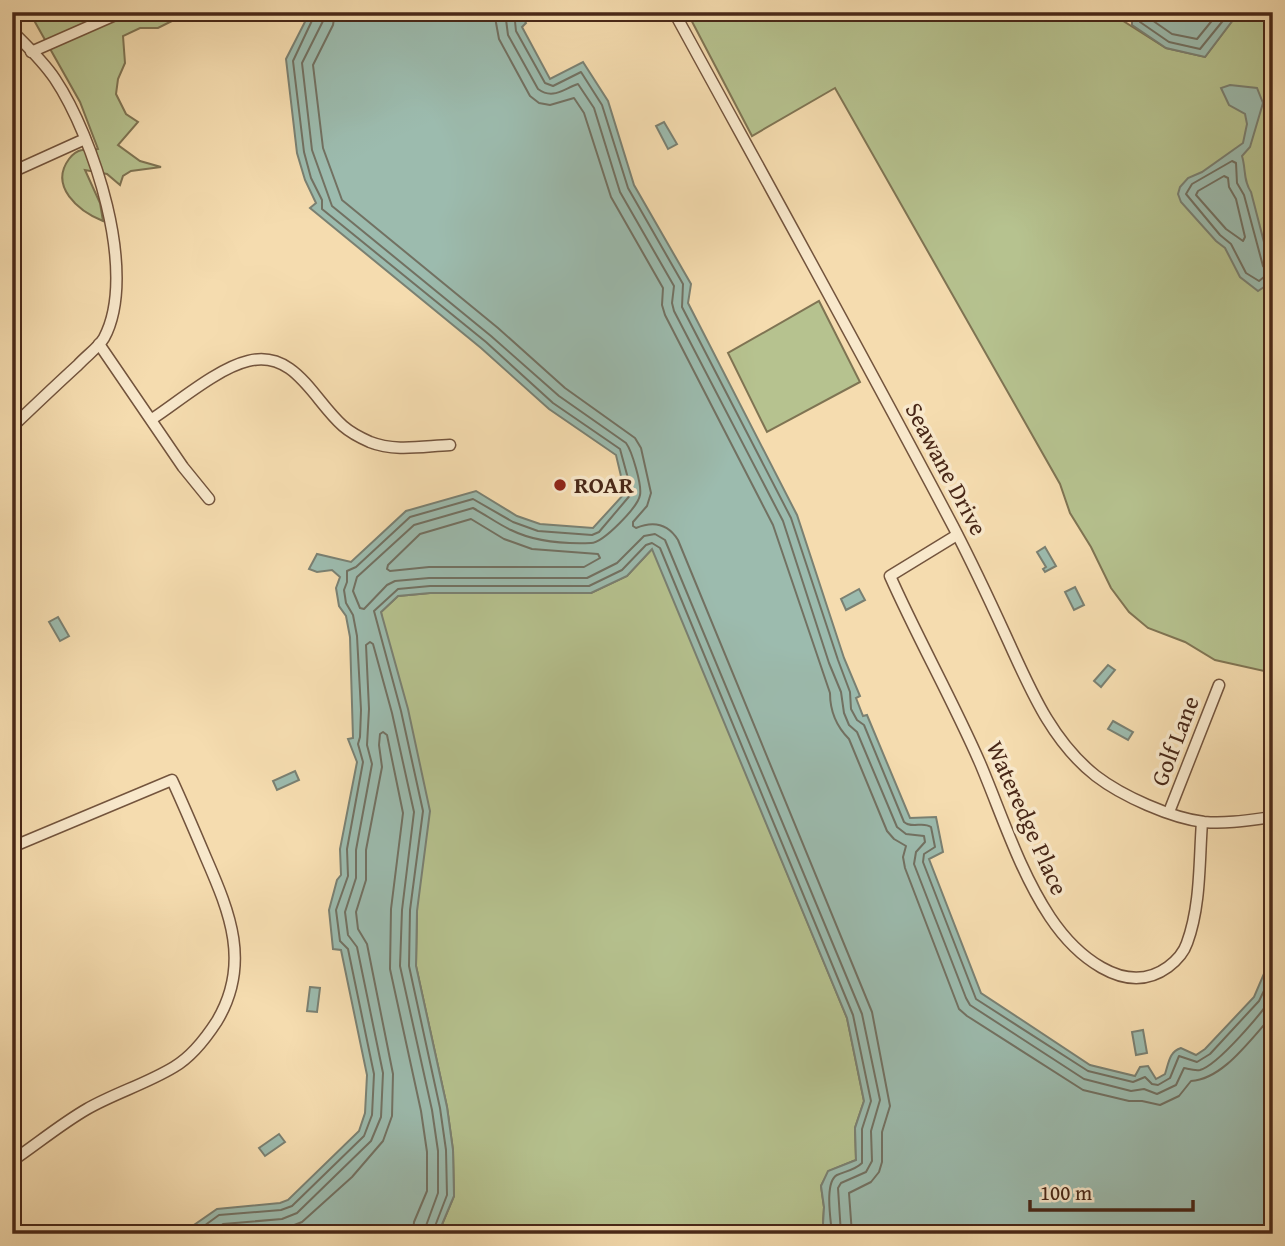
<svg xmlns="http://www.w3.org/2000/svg" width="1285" height="1246" font-family="'Gentium Book Plus',serif">
<style>
.green{fill:#b6c28f;stroke:#7f7453;stroke-width:2}
.water{fill:#9cbbae;stroke:#7a8072;stroke-width:2}
.lines{fill:none;stroke-linecap:round;stroke-linejoin:round}
.shore{stroke:#727162;stroke-width:2}
.street-casing{stroke:#73543d;stroke-width:13}
.street{stroke:#f8e8cb;stroke-width:10}
.poi-dot{fill:#8f2418;stroke:#f8e8cb;stroke-width:2.5}
.labels{text-anchor:middle;stroke-width:7;stroke-linejoin:round;paint-order:stroke}
.street-label{font-size:24px;fill:#482717;stroke:#f8e8cb}
.poi-label{font-size:24px;font-weight:bold;fill:#482717;stroke:#f8e8cb;text-anchor:start}
</style>
<rect width="100%" height="100%" fill="#f5dcaf"/>
<filter id="stains"><feTurbulence type="fractalNoise" baseFrequency=".00286" numOctaves="4"/><feColorMatrix values="0 0 0 0 .2 0 0 0 0 .09 0 0 0 0 .02 0 0 0 .5 -.17"/></filter>
<radialGradient id="worn" r=".72"><stop offset=".6" stop-color="#630" stop-opacity="0"/><stop offset="1" stop-color="#630" stop-opacity=".3"/></radialGradient>
<!-- green -->
<g class="green">
<path d="M27 12H190L158 28H140L123 36 125 63 118 79 116 94 126 114 138 122 118 145 140 161 161 167 131 171 123 176 120 185 107 174 85 170 100 203 103 221C78 211 49 186 69 159 72 155 76 151 82 150 87 149 93 150 98 149L80 102 31 15Z"/>
<polygon points="687,12 1109,12 1166,48 1205,57 1239,12 1273,12 1273,673 1215,660 1185,642 1148,628 1129,612 1111,588 1091,547 1070,513 1060,484 835,88 752,136"/>
<polygon points="819,301 860,382 767,432 728,353"/>
<polygon points="653,548 847,1018 864,1101 855,1128 856,1160 829,1171 821,1186 824,1207 823,1224 826,1234 438,1234 454,1196 453,1150 447,1107 416,966 417,911 381,612 398,596 430,593 591,593 627,576"/>
</g>
<!-- water -->
<g class="water">
<path d="M310 12H519L526 23 522 27 550 79 583 62 608 101 634 185 691 284 688 303 797 515 844 658 860 696 856 698 863 716 867 715 910 818 936 817 943 852 929 859 981 993 1090 1065 1135 1076 1140 1067 1148 1066 1156 1079 1165 1074C1169 1062 1169 1052 1181 1048L1196 1055 1205 1049 1254 997 1269 962 1273 958V1234H826L823 1224 824 1207 821 1186 828 1171 856 1160 855 1128 864 1101 847 1018 652 549 627 576 591 593H430L398 596 381 612 408 709 430 811 417 911 416 966 447 1107 453 1150 454 1196 438 1234H181L217 1209 280 1203 288 1200 359 1131 365 1113 367 1075 341 950 333 949 329 910 337 880 341 875 340 849 357 762 348 739 353 738 350 637 346 616 339 606 336 588 340 577 332 570 317 572 309 569 317 554 351 562 406 511 476 491 517 516 540 524 593 528 625 493 616 455 549 409 481 348 310 208 316 203 305 180 297 153 286 59Z"/>
<polygon points="1132,12 1239,12 1205,57 1166,48 1132,25"/>
<path d="M1230 85 1257 88 1263 103 1250 147 1242 156C1246 169 1243 180 1251 192L1272 273 1270 283 1258 291 1240 277 1225 248 1216 241 1181 202 1178 194 1180 187 1188 178 1202 172 1243 143 1247 124 1245 114 1229 105 1221 88Z"/>
<polygon points="664,122 677,144 668,149 656,126"/>
<polygon points="1045,547 1056,566 1045,572 1043,569 1046,567 1037,552"/>
<polygon points="1075,587 1084,605 1074,610 1065,592"/>
<polygon points="859,589 865,600 846,610 841,599"/>
<polygon points="58,617 69,636 60,641 49,622"/>
<polygon points="1108,665 1115,670 1101,687 1094,681"/>
<polygon points="1113,721 1133,732 1128,740 1108,729"/>
<polygon points="295,771 299,780 277,790 273,781"/>
<polygon points="310,987 320,988 317,1012 307,1011"/>
<polygon points="1143,1030 1147,1053 1136,1055 1132,1032"/>
<polygon points="279,1134 285,1142 265,1156 259,1148"/>
</g>
<g class="lines">
<!-- shore -->
<g class="shore">
<path d="M324 12 323 21 302 63 312 150 332 206 491 336 559 396 626 443C632 451 642 485 640 495 638 507 603 543 591 543 565 544 535 542 511 530 498 524 486 515 473 508L414 525 357 577 353 591 360 608 364 609 387 585 395 581 429 578H587L617 563 644 536 655 534 665 540 862 1014 880 1100 871 1131 872 1161 866 1172 841 1183 838 1188 841 1234"/>
<path d="M335 12 333 25 313 65 323 148 342 200 498 328 565 388 635 438 641 448 651 493 647 506 633 522V526L636 528C653 521 668 524 678 540L872 1012 890 1106 882 1132V1162L879 1172 871 1182 849 1193 852 1234"/>
<path d="M494 12 499 39 530 96 539 103 550 105 574 98 584 113 611 197 663 288 662 305 665 315 773 525 830 693C830 711 836 726 849 739L887 831 894 839 906 846 903 857 905 868 959 1009 967 1016 1083 1090 1129 1101H1142L1160 1105 1179 1096 1191 1081C1224 1079 1251 1038 1273 1015"/>
<path d="M505 12 508 35 538 89C553 100 563 89 578 84L594 108 620 192 674 286 672 303 674 311 783 521 829 663 841 692 844 713 849 725 857 732 897 827 906 834 924 836 925 842 916 852 914 864 966 998 970 1005 1084 1079 1131 1091 1144 1089 1157 1094 1176 1085 1184 1068C1189 1069 1195 1071 1200 1070 1218 1065 1264 1011 1273 995"/>
<path d="M514 12 516 31 545 83 553 86 581 72 602 105 628 188 683 284 682 307 791 518 838 660 850 692 851 709 857 720 864 725 904 822C912 829 923 821 931 827L935 847 924 854 923 862 976 999 1088 1071 1133 1082 1145 1077 1152 1084 1158 1085 1170 1078 1179 1056 1197 1062 1210 1054 1259 1001 1273 972"/>
<polyline points="1139,12 1140,22 1169,42 1200,49 1230,12"/>
<polyline points="1148,12 1149,18 1172,34 1197,39 1219,12"/>
<polygon points="1232,161 1236,163 1237,183 1244,195 1263,266 1269,273 1259,281 1246,273 1231,244 1220,235 1186,194 1192,184"/>
<polygon points="1224,176 1228,178 1229,187 1236,199 1245,237 1243,241 1226,229 1196,195 1198,191"/>
<polygon points="471,519 504,539 532,549 598,554 600,558 584,567 429,567 390,571 387,569 388,565 420,534"/>
<polyline points="193,1234 219,1215 281,1210 292,1206 364,1136 372,1115 374,1074 348,949 340,941 336,910 348,876 347,849 363,762 358,744 360,737 361,710 357,636 353,615 346,603 344,590 347,582 347,571 356,567 410,517 473,499 513,522 538,531 592,535 599,532 632,493 620,449 553,403 486,342 322,209 322,200 311,178 304,152 293,61 316,12"/>
<polyline points="208,1234 223,1224 282,1219 297,1213 371,1141 381,1117 383,1073 357,947 348,935 345,912 356,878 356,850 372,764 367,745 369,709 366,645 370,642 373,644 392,713 414,812 402,910 400,966 432,1110 438,1151 438,1193 423,1234"/>
<polyline points="230,1234 284,1229 302,1222 352,1177 383,1141 392,1116 393,1074 367,944 358,929 356,912 366,880 366,850 382,767 379,745 380,734 383,732 387,735 403,813 391,909 390,969 421,1111 427,1152 427,1191 414,1222 413,1234"/>
<path d="M432 1234 447 1195 446 1150 440 1108 409 966 410 910 423 811 401 711 374 611 398 589 430 586H589L622 570 646 545 652 543 660 548 853 1015 871 1101 862 1129V1163C855 1170 846 1171 837 1175 824 1182 831 1221 832 1234"/>
</g>
<defs>
<g id="street">
<path d="M674 12C768 184 863 355 954 528 972 563 989 599 1005 634 1029 686 1050 740 1096 776 1122 796 1171 818 1204 822 1227 824 1250 820 1273 817"/>
<path d="M12 31C27 46 43 61 55 79 93 136 139 273 104 338 98 348 86 356 78 365 56 385 34 406 12 427"/>
<polyline points="31,52 122,12"/>
<polyline points="12,172 85,139"/>
<polyline points="99,344 183,467 209,499"/>
<path d="M152 419C178 402 218 368 248 361 295 349 314 401 343 426 351 433 361 438 370 442 395 452 424 446 450 445"/>
<path d="M957 535 890 576C918 639 952 699 980 763 1002 815 1019 870 1050 917 1074 953 1124 999 1168 967 1176 961 1184 952 1187 943 1201 905 1199 861 1202 822"/>
<polyline points="1169,812 1219,685"/>
<path d="M12 847 172 780C184 806 195 832 206 858 230 913 251 964 217 1021 206 1038 191 1057 174 1067 146 1084 115 1093 87 1109 61 1124 37 1144 12 1161"/>
</g>
</defs>
<!-- street casing -->
<use href="#street" class="street-casing"/>
<!-- street -->
<use href="#street" class="street"/>
</g>
<!-- markers -->
<circle class="poi-dot" cx="560" cy="485" r="7"/>
<g class="labels">
<!-- street labels -->
<g class="street-label">
<text transform="translate(946 469) rotate(62)" y="8">Seawane Drive</text>
<text transform="translate(1175 741) rotate(-69)" y="8">Golf Lane</text>
<text transform="translate(1027 818) rotate(66)" y="8">Wateredge Place</text>
</g>
<!-- poi labels -->
<g class="poi-label">
<text x="574" y="493">ROAR</text>
</g>
</g>
<!-- margin -->
<rect width="1285" height="1246" fill="none" stroke="#f5dcaf" stroke-width="42"/>
<rect x="14" y="14" width="1257" height="1218" fill="none" stroke="#482717" stroke-width="3.5"/>
<rect x="21" y="21" width="1243" height="1204" fill="none" stroke="#482717" stroke-width="2"/>
<!-- scale -->
<path d="M1030 1200v10h163v-10" fill="none" stroke="#482717" stroke-width="3.5"/>
<text x="1040" y="1200" font-size="21" fill="#482717" stroke="#f8e8cb" stroke-width="5" paint-order="stroke">100 m</text>
<rect width="100%" height="100%" filter="url(#stains)"/>
<rect width="100%" height="100%" fill="url(#worn)"/>
</svg>
